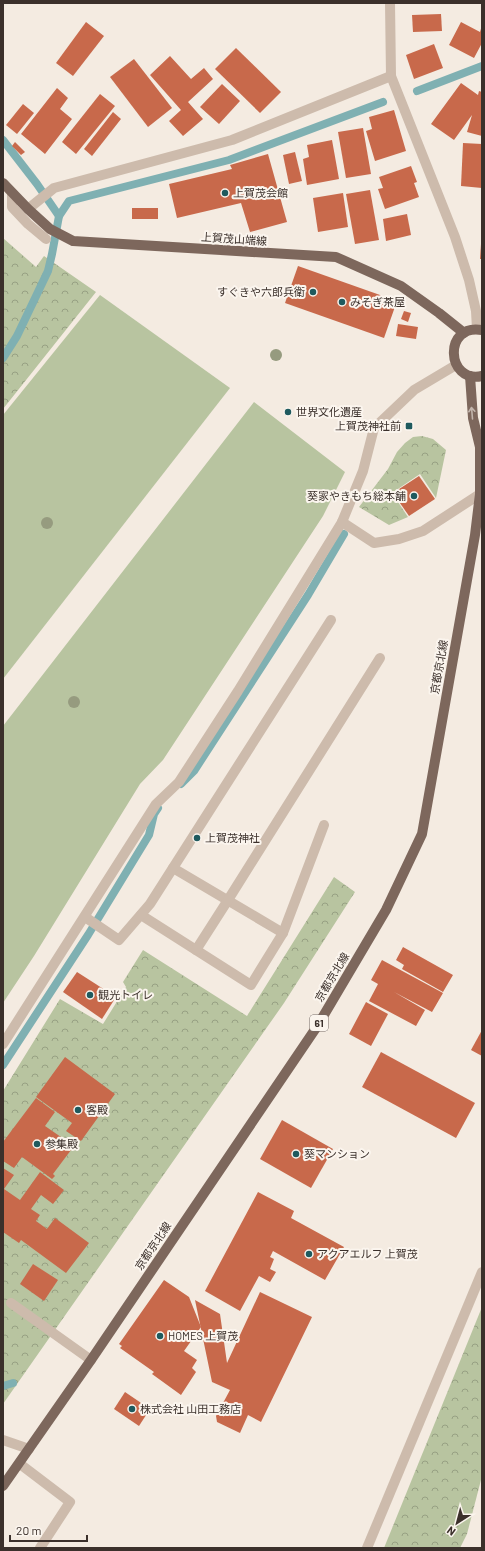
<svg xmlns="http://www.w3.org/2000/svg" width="485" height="1551" font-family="Barlow,'Noto Sans JP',sans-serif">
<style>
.forest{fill:url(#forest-crowns)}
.garden{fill:#b8c4a0}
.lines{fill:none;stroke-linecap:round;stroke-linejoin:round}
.stream{stroke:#7fb0b2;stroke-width:8}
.building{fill:#c8694b}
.minor{stroke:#cdbbac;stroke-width:10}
.major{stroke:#7d675c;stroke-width:10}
.tree{fill:#969b7f}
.oneway{stroke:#c2b5ac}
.poi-dot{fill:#1f5a5e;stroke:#fbf5ee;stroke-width:1.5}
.labels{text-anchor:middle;stroke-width:4;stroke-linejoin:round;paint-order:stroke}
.shield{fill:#fbf5ee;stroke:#756b66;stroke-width:1}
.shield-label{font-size:10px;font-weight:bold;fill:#3b302b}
.poi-label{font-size:11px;fill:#3b302b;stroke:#fbf5ee;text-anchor:start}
.street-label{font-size:11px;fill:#3b302b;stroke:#fbf5ee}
</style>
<defs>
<pattern id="forest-crowns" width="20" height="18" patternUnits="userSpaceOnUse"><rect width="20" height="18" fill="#b8c4a0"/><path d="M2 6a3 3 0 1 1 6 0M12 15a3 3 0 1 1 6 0" fill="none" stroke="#97a083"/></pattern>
</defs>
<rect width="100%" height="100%" fill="#f4ebe1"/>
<!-- forest -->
<g class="forest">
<polygon points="3,238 36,267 44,256 96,292 3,409"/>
<polygon points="422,436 433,439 446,450 436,498 420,474 392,493 408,517 389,525 359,507 388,469 397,452 405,443 413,437"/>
<polygon points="334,877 355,892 284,1003 3,1404 3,1091 60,999 103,1024 126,987 123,982 143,950 247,1016"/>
<polygon points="482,1307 482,1476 467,1534 460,1548 384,1548"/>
</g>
<!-- garden -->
<g class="garden">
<polygon points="100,295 230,388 3,679 3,415"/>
<polygon points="254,402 345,472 323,516 163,760 140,784 34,956 3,1003 3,726"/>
</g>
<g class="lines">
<!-- stream -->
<g class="stream">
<polyline points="417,91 482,66"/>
<polyline points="3,140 37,184 59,216 52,254 48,271 17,336 3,358"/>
<polyline points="59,216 69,201 229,160 383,102"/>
<polyline points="181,784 194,771 308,595 344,534"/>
<polyline points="3,1065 88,935 149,835 154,814 158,808"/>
<polyline points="3,1386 13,1383"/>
</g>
</g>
<!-- building -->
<g class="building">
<polygon points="441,14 442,31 413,32 412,15"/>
<polygon points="86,22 104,36 73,76 56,63"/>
<polygon points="461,22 480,32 482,25 482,43 474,58 449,45"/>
<polygon points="434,44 443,68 414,79 406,55"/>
<polygon points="236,48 281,92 260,113 215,69"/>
<polygon points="170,56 191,79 204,68 213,79 188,102 203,119 183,136 169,121 181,110 150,75"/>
<polygon points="134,59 172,108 148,127 110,77"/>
<polygon points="461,83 478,95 479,91 482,92 482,136 467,132 472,115 454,140 431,124"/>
<polygon points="222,84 240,101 219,124 200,107"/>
<polygon points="57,88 68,98 60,109 72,119 45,154 21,134"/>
<polygon points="100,94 115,106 76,154 62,142"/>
<polygon points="23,104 34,113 17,134 6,125"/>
<polygon points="394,110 406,151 375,161 366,131 372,129 369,117"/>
<polygon points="113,112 121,119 92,156 84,149"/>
<polygon points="363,128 371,174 346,178 338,132"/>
<polygon points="332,140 339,179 307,185 303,159 309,157 307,145"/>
<polygon points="15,142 25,152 21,155 12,146"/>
<polygon points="463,143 482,144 482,188 461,186"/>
<polygon points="295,152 302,181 289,184 283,155"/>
<polygon points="268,154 287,222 250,232 241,203 177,218 169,184 232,169 230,165"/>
<polygon points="411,166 417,182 414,183 419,197 385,209 378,189 383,188 379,177"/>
<polygon points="370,190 379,240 355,244 346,194"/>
<polygon points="343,193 348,227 318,232 313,198"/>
<rect x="132" y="208" width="26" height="11"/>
<polygon points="407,214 411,235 386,241 383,219"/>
<polygon points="481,244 482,244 482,259 480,259"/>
<polygon points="298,266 397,301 384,338 285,303"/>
<polygon points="404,311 411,313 408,322 401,319"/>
<polygon points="398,324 418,327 416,339 396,336"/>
<polygon points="419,476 435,499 409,516 393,493"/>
<polygon points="403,947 453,975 443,992 402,969 404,965 396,960"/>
<polygon points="382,960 443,993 432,1012 394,992 425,1010 416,1026 369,1001 378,984 371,980"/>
<polygon points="77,972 116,997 102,1019 63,992"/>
<polygon points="366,1002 388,1014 371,1046 349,1034"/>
<polygon points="482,1030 482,1056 471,1050"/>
<polygon points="381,1052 475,1103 456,1138 362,1087"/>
<polygon points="65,1057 115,1094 81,1141 66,1131 72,1123 36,1097"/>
<polygon points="36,1098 55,1112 45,1126 74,1146 53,1174 55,1176 52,1179 22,1157 14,1168 3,1161 3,1142"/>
<polygon points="282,1120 333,1149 311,1188 260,1159"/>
<polygon points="3,1168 14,1175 4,1189 20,1200 40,1172 64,1190 53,1204 41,1195 31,1209 40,1215 36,1221 47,1229 55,1218 89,1243 66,1273 21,1240 19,1243 3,1232"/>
<polygon points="258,1192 294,1211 291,1218 344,1247 325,1280 273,1251 270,1257 274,1259 270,1269 276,1272 270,1282 259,1276 240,1311 205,1291"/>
<polygon points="33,1264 58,1280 44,1301 20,1284"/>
<polygon points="164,1280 189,1297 201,1327 184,1351 197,1360 192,1368 196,1372 181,1395 152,1374 154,1372 120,1348 122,1346 119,1344"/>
<polygon points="260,1292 312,1317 261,1422 248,1415 240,1433 217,1422 216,1416 230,1390 212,1382 195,1300 220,1314 227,1363"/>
<polygon points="125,1392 150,1409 139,1426 114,1409"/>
</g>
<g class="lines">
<!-- minor -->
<g class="minor">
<polyline points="390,3 391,76 455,237 469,280 476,311 477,329"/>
<polyline points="12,193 12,207 28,224 46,239"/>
<polyline points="28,209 54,188 232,140 391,76"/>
<polyline points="342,522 374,543 399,539 423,531 480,494"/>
<polyline points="173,868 283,933"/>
<polyline points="141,915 251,985 283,933 324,825"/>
<polyline points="85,917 119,940 150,904 331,620"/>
<polyline points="196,950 228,900 380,658"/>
<polyline points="3,1044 156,804 179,782 238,691 342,522 363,471 374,428 414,390 456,365"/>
<polyline points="11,1303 91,1360"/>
<polyline points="3,1440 29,1449"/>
<polyline points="20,1464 70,1502 40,1548"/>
<polyline points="367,1548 482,1272"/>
</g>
<!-- major -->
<g class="major">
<polyline points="3,183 28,209 50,229 73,241 336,257 401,286 439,313 464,333"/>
<path d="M482 330C443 323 446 384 482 376"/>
<polyline points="470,376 473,418 480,447"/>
<polyline points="3,1486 91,1360 318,1025 386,910 422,834 475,535 480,494 480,449 482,438"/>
</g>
</g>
<!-- trees -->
<g class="tree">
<circle cx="276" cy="355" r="6"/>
<circle cx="47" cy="523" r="6"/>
<circle cx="74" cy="702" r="6"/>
</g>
<!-- one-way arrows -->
<defs><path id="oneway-shaft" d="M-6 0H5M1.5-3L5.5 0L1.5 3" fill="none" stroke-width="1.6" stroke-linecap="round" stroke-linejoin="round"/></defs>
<use class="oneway" href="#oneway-shaft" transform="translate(472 413) rotate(-95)"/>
<!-- markers -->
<g class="poi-dot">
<circle cx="225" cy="193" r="4"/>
<circle cx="313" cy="292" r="4"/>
<circle cx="342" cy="302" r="4"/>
<circle cx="288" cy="412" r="4"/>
<rect x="405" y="422" width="8" height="8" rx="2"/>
<circle cx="414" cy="496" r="4"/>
<circle cx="197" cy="838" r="4"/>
<circle cx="90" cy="995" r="4"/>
<circle cx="78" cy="1110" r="4"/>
<circle cx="37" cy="1144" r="4"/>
<circle cx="296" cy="1154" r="4"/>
<circle cx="309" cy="1254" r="4"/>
<circle cx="160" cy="1336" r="4"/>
<circle cx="132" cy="1409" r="4"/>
</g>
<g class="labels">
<!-- shield labels -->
<rect class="shield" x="310" y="1015" width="18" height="16" rx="3"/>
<g class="shield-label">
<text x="319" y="1027">61</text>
</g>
<!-- poi labels -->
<g class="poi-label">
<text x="233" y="197">上賀茂会館</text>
<text x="305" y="296" text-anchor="end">すぐきや六郎兵衛</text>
<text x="350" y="306">みそぎ茶屋</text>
<text x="296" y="416">世界文化遺産</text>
<text x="401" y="430" text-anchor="end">上賀茂神社前</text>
<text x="406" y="500" text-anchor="end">葵家やきもち総本舗</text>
<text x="205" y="842">上賀茂神社</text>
<text x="98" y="999">観光トイレ</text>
<text x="86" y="1114">客殿</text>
<text x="45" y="1148">参集殿</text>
<text x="304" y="1158">葵マンション</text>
<text x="317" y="1258">アクアエルフ 上賀茂</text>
<text x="168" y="1340">HOMES 上賀茂</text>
<text x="140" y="1413">株式会社 山田工務店</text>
</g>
<!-- street labels -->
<g class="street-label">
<text transform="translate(234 239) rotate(4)" y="4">上賀茂山端線</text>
<text transform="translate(439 667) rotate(-80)" y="4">京都京北線</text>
<text transform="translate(332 977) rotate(-59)" y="4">京都京北線</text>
<text transform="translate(153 1246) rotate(-56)" y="4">京都京北線</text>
</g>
</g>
<!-- border -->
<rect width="485" height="1551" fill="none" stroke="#3b302b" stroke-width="8"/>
<!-- north arrow -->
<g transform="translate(457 1523) rotate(216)" stroke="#fbf5ee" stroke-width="3" paint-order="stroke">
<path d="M0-3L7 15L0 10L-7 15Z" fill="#3b302b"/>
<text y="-6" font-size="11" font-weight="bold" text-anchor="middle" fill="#3b302b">N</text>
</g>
<!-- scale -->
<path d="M10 1535v6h77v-6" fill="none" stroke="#3b302b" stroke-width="2"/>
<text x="16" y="1535" font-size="12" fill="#3b302b" stroke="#fbf5ee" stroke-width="3" paint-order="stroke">20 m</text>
</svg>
